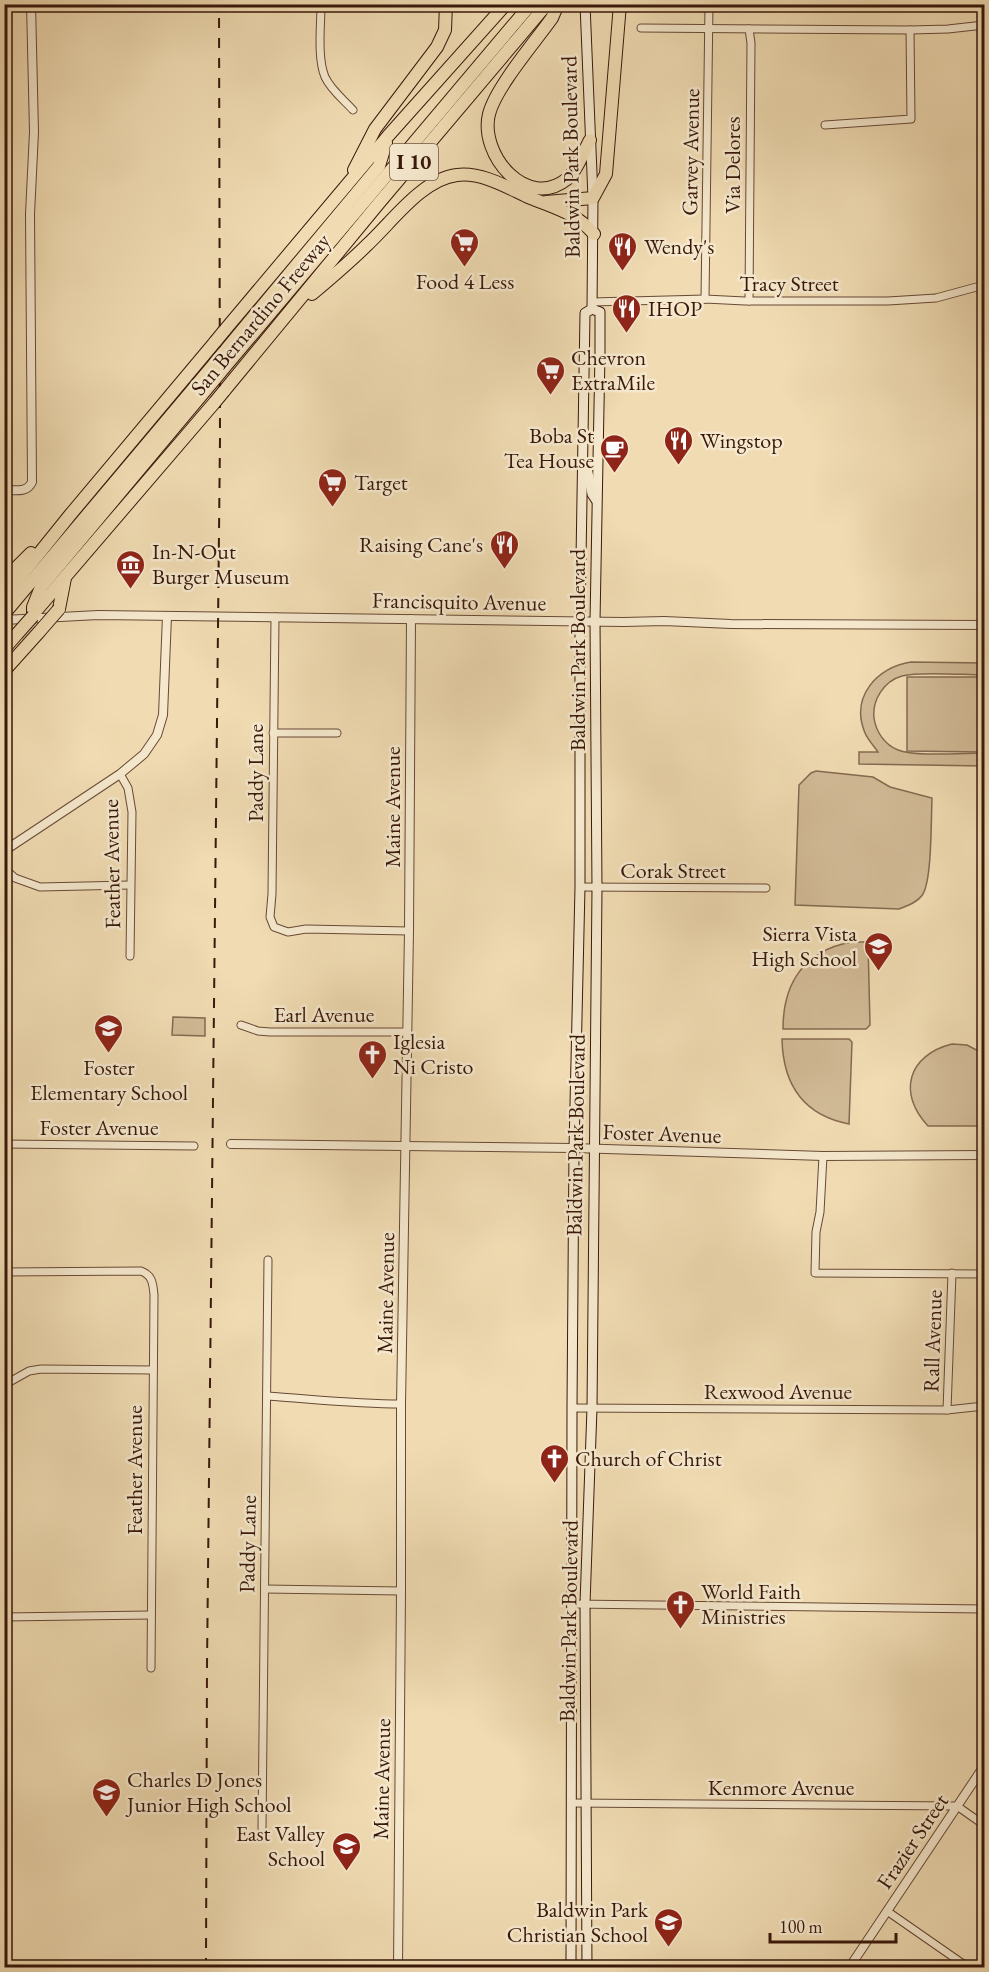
<svg xmlns="http://www.w3.org/2000/svg" width="989" height="1972" font-family="'EB Garamond',serif">
<style>
.green{fill:#d1ba96;stroke:#856950;stroke-width:1.5}
.lines{fill:none;stroke-linecap:round;stroke-linejoin:round}
.minor-casing{stroke:#674935;stroke-width:9}
.tertiary-casing{stroke:#674935;stroke-width:10}
.secondary-casing{stroke:#39180b;stroke-width:11}
.motorway-casing{stroke:#39180b;stroke-width:14}
.minor{stroke:#f5e8cd;stroke-width:7}
.tertiary{stroke:#f5e8cd;stroke-width:8}
.secondary{stroke:#f5e8cd;stroke-width:9}
.motorway{stroke:#f0dbb2;stroke-width:12}
.rail{stroke:#39180b;stroke-width:2;stroke-dasharray:10 10;stroke-linecap:butt}
.motorway-bridge-casing{stroke:#39180b;stroke-width:14;stroke-linecap:butt}
.motorway-bridge{stroke:#f0dbb2;stroke-width:12}
.labels{text-anchor:middle;stroke-width:5;stroke-linejoin:round;paint-order:stroke}
.shield{fill:#f5e8cd;stroke:#715645;stroke-width:1.5}
.shield-label{font-size:21px;font-weight:bold;fill:#39180b}
.street-label{font-size:22px;fill:#39180b;stroke:#f5e8cd}
.poi-label{font-size:22px;fill:#39180b;stroke:#f5e8cd;text-anchor:start}
</style>
<rect width="100%" height="100%" fill="#f0dbb2"/>
<filter id="stains"><feTurbulence type="fractalNoise" baseFrequency=".00333" numOctaves="4"/><feColorMatrix values="0 0 0 0 .2 0 0 0 0 .09 0 0 0 0 .02 0 0 0 .5 -.17"/></filter>
<radialGradient id="worn" r=".72"><stop offset=".6" stop-color="#630" stop-opacity="0"/><stop offset="1" stop-color="#630" stop-opacity=".3"/></radialGradient>
<!-- green -->
<g class="green">
<path d="M911 662 984 663V675C964 675 920 671 902 676 884 681 872 700 874 718 876 732 885 745 898 750 914 757 964 753 984 753V766L859 764V752H878C874 746 868 740 865 733 850 697 877 667 911 662Z"/>
<polygon points="907,677 984,677 984,752 907,751"/>
<path d="M816 771 873 777 890 787 932 798C931 820 932 878 923 894 918 902 907 906 899 909L795 905 799 785 811 773Z"/>
<path d="M851 942H868L870 1025 866 1029H783C783 983 804 951 851 942Z"/>
<polygon points="173,1017 205,1018 205,1036 172,1035"/>
<path d="M782 1039H849L852 1042 849 1124C803 1115 783 1085 782 1039Z"/>
<path d="M952 1044 967 1045 984 1054V1124L983 1126H928C897 1093 908 1055 952 1044Z"/>
</g>
<g class="lines">
<defs>
<g id="minor">
<path d="M321 4C321 25 317 58 325 77 331 90 344 100 353 110"/>
<polyline points="641,28 910,30 948,29 984,25"/>
<polyline points="825,125 911,119 910,30"/>
<polyline points="705,299 709,4"/>
<polyline points="749,301 751,43 749,29"/>
<polyline points="592,302 705,299 745,301 888,301 936,298 984,285"/>
<polyline points="275,617 272,894 270,917 274,927 288,932 306,929 409,931"/>
<polyline points="273,733 337,733"/>
<polyline points="120,774 128,788 132,812 130,956"/>
<polyline points="4,868 15,878 40,887 130,885"/>
<polyline points="580,887 766,888"/>
<polyline points="241,1025 258,1031 270,1032 407,1032"/>
<polyline points="4,1144 194,1146"/>
<polyline points="823,1156 820,1212 816,1232 815,1273 984,1274"/>
<path d="M4 1272 141 1271C152 1275 153 1283 154 1295L151 1668"/>
<polyline points="4,1385 29,1371 41,1369 153,1370"/>
<path d="M267 1396C312 1399 355 1404 401 1404"/>
<polyline points="572,1408 947,1410 984,1406"/>
<polyline points="947,1410 952,1273"/>
<polyline points="265,1589 401,1591"/>
<polyline points="571,1604 984,1609"/>
<polyline points="4,1617 151,1615"/>
<polyline points="572,1803 957,1806 984,1825"/>
<polyline points="262,1828 268,1260"/>
<polyline points="887,1911 969,1968"/>
</g>
<g id="tertiary">
<path d="M4 490C16 490 27 493 32 482L30 214 34 132 31 4"/>
<polyline points="4,620 98,615 624,622 664,621 731,624 984,625"/>
<polyline points="4,851 120,774 144,754 157,735 163,715 167,616"/>
<polyline points="231,1144 574,1148 823,1156 984,1155"/>
<polyline points="398,1968 401,1591 401,1404 409,931 411,619"/>
<polyline points="849,1968 984,1766"/>
</g>
<g id="secondary">
<polyline points="585,4 593,198 592,309"/>
<polyline points="587,467 592,494 596,500"/>
<polyline points="571,1968 572,1408 574,1148 580,887 580,621 585,313 592,309"/>
<polyline points="587,1968 585,1604 592,1408 597,888 595,621 600,353 600,312 592,309"/>
</g>
<g id="motorway">
<path d="M558 4 552 18C535 42 496 87 489 114 479 155 527 211 567 179 576 172 584 151 590 140"/>
<polyline points="354,170 375,129 437,47 445,30 446,4"/>
<polyline points="546,202 593,198 606,174 620,4"/>
<path d="M312 294C331 278 350 262 367 245 392 222 422 179 457 175 481 172 505 186 526 196 551 207 576 212 594 234"/>
<polyline points="224,331 388,136 506,4"/>
<polyline points="224,352 379,166 386,143"/>
<polyline points="224,368 531,4"/>
<polyline points="224,391 379,203 547,4"/>
<polyline points="4,580 31,553"/>
<polyline points="4,597 70,515 215,342"/>
<polyline points="59,609 65,578"/>
<polyline points="35,612 215,402"/>
<polyline points="4,614 215,363"/>
<polyline points="33,616 33,607 41,587 215,379"/>
<polyline points="4,649 17,634"/>
<polyline points="4,671 39,632"/>
</g>
</defs>
<!-- minor casing -->
<use href="#minor" class="minor-casing"/>
<!-- tertiary casing -->
<use href="#tertiary" class="tertiary-casing"/>
<!-- secondary casing -->
<use href="#secondary" class="secondary-casing"/>
<!-- motorway casing -->
<use href="#motorway" class="motorway-casing"/>
<!-- minor -->
<use href="#minor" class="minor"/>
<!-- tertiary -->
<use href="#tertiary" class="tertiary"/>
<!-- secondary -->
<use href="#secondary" class="secondary"/>
<!-- motorway -->
<use href="#motorway" class="motorway"/>
<!-- rail -->
<polyline class="rail" points="206,1968 207,1666 220,438 219,4"/>
<defs>
<g id="motorway-bridge">
<polyline points="215,342 224,331"/>
<polyline points="215,363 224,352"/>
<polyline points="215,379 224,368"/>
<polyline points="215,402 224,391"/>
<polyline points="39,632 59,609"/>
<polyline points="17,634 33,616"/>
</g>
</defs>
<!-- motorway-bridge casing -->
<use href="#motorway-bridge" class="motorway-bridge-casing"/>
<!-- motorway-bridge -->
<use href="#motorway-bridge" class="motorway-bridge"/>
</g>
<!-- icons -->
<defs>
<symbol id="supermarket-pin" viewBox="-11 -11 22 30"><path d="M0 17L-7.5 6A9.5 9.5 0 1 1 7.5 6Z" fill="#8f2418" stroke="#f5e8cd"/><path d="M-6-5.5h2.5l.6 2H6L4.5 2H-2.5L-4.4-4H-6ZM-1.5 3.2a1.3 1.3 0 1 0 .1 0ZM3 3.2a1.3 1.3 0 1 0 .1 0Z" fill="#fff"/></symbol>
<symbol id="restaurant-pin" viewBox="-11 -11 22 30"><path d="M0 17L-7.5 6A9.5 9.5 0 1 1 7.5 6Z" fill="#8f2418" stroke="#f5e8cd"/><path d="M-5-6h1v4h1v-4h1v4h1v-4h1v5L-1.5 .5V6h-2V.5L-5-1ZM5-6V6H3V1.5H1.5Q1.5-4 5-6Z" fill="#fff"/></symbol>
<symbol id="cafe-pin" viewBox="-11 -11 22 30"><path d="M0 17L-7.5 6A9.5 9.5 0 1 1 7.5 6Z" fill="#8f2418" stroke="#f5e8cd"/><path d="M-5.5-4.5H6V0H3Q3 3.5 0 3.5H-2.5Q-5.5 3.5-5.5 0ZM3-3.2v2h1.7v-2ZM-6 4.5H4V6H-6Z" fill="#fff"/></symbol>
<symbol id="museum-pin" viewBox="-11 -11 22 30"><path d="M0 17L-7.5 6A9.5 9.5 0 1 1 7.5 6Z" fill="#8f2418" stroke="#f5e8cd"/><path d="M0-6L6-3V-2H-6V-3ZM-5-1h2V3h-2ZM-1-1h2V3h-2ZM3-1h2V3H3ZM-6 4H6V6H-6Z" fill="#fff"/></symbol>
<symbol id="school-pin" viewBox="-11 -11 22 30"><path d="M0 17L-7.5 6A9.5 9.5 0 1 1 7.5 6Z" fill="#8f2418" stroke="#f5e8cd"/><path d="M0-5L7-2L0 1L-7-2ZM-4 1L0 2.5L4 1V4Q0 6-4 4Z" fill="#fff"/></symbol>
<symbol id="church-pin" viewBox="-11 -11 22 30"><path d="M0 17L-7.5 6A9.5 9.5 0 1 1 7.5 6Z" fill="#8f2418" stroke="#f5e8cd"/><path d="M-1.2-6h2.4v3.5h3.3v2.4h-3.3V6h-2.4V-.1h-3.3v-2.4h3.3Z" fill="#fff"/></symbol>
</defs>
<g fill-rule="evenodd">
<use href="#supermarket-pin" x="448" y="226" width="33" height="45"/>
<use href="#restaurant-pin" x="606" y="230" width="33" height="45"/>
<use href="#restaurant-pin" x="610" y="292" width="33" height="45"/>
<use href="#supermarket-pin" x="534" y="354" width="33" height="45"/>
<use href="#restaurant-pin" x="662" y="424" width="33" height="45"/>
<use href="#cafe-pin" x="598" y="432" width="33" height="45"/>
<use href="#supermarket-pin" x="316" y="466" width="33" height="45"/>
<use href="#restaurant-pin" x="488" y="528" width="33" height="45"/>
<use href="#museum-pin" x="114" y="548" width="33" height="45"/>
<use href="#school-pin" x="862" y="930" width="33" height="45"/>
<use href="#school-pin" x="92" y="1012" width="33" height="45"/>
<use href="#church-pin" x="356" y="1038" width="33" height="45"/>
<use href="#church-pin" x="538" y="1442" width="33" height="45"/>
<use href="#church-pin" x="664" y="1588" width="33" height="45"/>
<use href="#school-pin" x="90" y="1776" width="33" height="45"/>
<use href="#school-pin" x="330" y="1830" width="33" height="45"/>
<use href="#school-pin" x="652" y="1906" width="33" height="45"/>
</g>
<g class="labels">
<!-- shield labels -->
<rect class="shield" x="390" y="144" width="48" height="36" rx="4.5"/>
<g class="shield-label">
<text x="414" y="169">I 10</text>
</g>
<!-- street labels -->
<g class="street-label">
<text transform="translate(690 152) rotate(-89)" y="8">Garvey Avenue</text>
<text transform="translate(570 157) rotate(-91)" y="8">Baldwin Park Boulevard</text>
<text transform="translate(732 165) rotate(-90)" y="8">Via Delores</text>
<text x="789" y="291">Tracy Street</text>
<text transform="translate(260 314) rotate(-50)" y="8">San Bernardino Freeway</text>
<text transform="translate(459 601) rotate(1)" y="8">Francisquito Avenue</text>
<text transform="translate(577 650) rotate(-90)" y="8">Baldwin Park Boulevard</text>
<text transform="translate(255 773) rotate(-90)" y="8">Paddy Lane</text>
<text transform="translate(392 807) rotate(-90)" y="8">Maine Avenue</text>
<text transform="translate(111 864) rotate(-91)" y="8">Feather Avenue</text>
<text x="673" y="878">Corak Street</text>
<text x="324" y="1022">Earl Avenue</text>
<text x="99" y="1135">Foster Avenue</text>
<text transform="translate(662 1133) rotate(2)" y="8">Foster Avenue</text>
<text transform="translate(575 1135) rotate(-89)" y="8">Baldwin Park Boulevard</text>
<text transform="translate(385 1293) rotate(-89)" y="8">Maine Avenue</text>
<text transform="translate(932 1341) rotate(-88)" y="8">Rall Avenue</text>
<text x="778" y="1399">Rexwood Avenue</text>
<text transform="translate(134 1470) rotate(-90)" y="8">Feather Avenue</text>
<text transform="translate(247 1544) rotate(-89)" y="8">Paddy Lane</text>
<text transform="translate(568 1621) rotate(-89)" y="8">Baldwin Park Boulevard</text>
<text transform="translate(381 1779) rotate(-89)" y="8">Maine Avenue</text>
<text x="781" y="1795">Kenmore Avenue</text>
<text transform="translate(912 1841) rotate(-56)" y="8">Frazier Street</text>
</g>
<!-- poi labels -->
<g class="poi-label">
<text x="644" y="254">Wendy's</text>
<text x="465" y="289" text-anchor="middle">Food 4 Less</text>
<text x="648" y="316">IHOP</text>
<text x="571" y="365">Chevron<tspan x="571" dy="25">ExtraMile</tspan></text>
<text x="594" y="443" text-anchor="end">Boba St<tspan x="594" dy="25">Tea House</tspan></text>
<text x="700" y="448">Wingstop</text>
<text x="354" y="490">Target</text>
<text x="483" y="552" text-anchor="end">Raising Cane's</text>
<text x="152" y="559">In-N-Out<tspan x="152" dy="25">Burger Museum</tspan></text>
<text x="857" y="941" text-anchor="end">Sierra Vista<tspan x="857" dy="25">High School</tspan></text>
<text x="393" y="1049">Iglesia<tspan x="393" dy="25">Ni Cristo</tspan></text>
<text x="109" y="1075" text-anchor="middle">Foster<tspan x="109" dy="25">Elementary School</tspan></text>
<text x="575" y="1466">Church of Christ</text>
<text x="701" y="1599">World Faith<tspan x="701" dy="25">Ministries</tspan></text>
<text x="127" y="1787">Charles D Jones<tspan x="127" dy="25">Junior High School</tspan></text>
<text x="325" y="1841" text-anchor="end">East Valley<tspan x="325" dy="25">School</tspan></text>
<text x="648" y="1917" text-anchor="end">Baldwin Park<tspan x="648" dy="25">Christian School</tspan></text>
</g>
</g>
<!-- margin -->
<rect width="989" height="1972" fill="none" stroke="#f0dbb2" stroke-width="24"/>
<rect x="6" y="6" width="977" height="1960" fill="none" stroke="#39180b" stroke-width="3"/>
<rect x="12" y="12" width="965" height="1948" fill="none" stroke="#39180b" stroke-width="1.5"/>
<!-- scale -->
<path d="M770 1933v9h126v-9" fill="none" stroke="#39180b" stroke-width="3"/>
<text x="779" y="1933" font-size="18" fill="#39180b" stroke="#f5e8cd" stroke-width="4.5" paint-order="stroke">100 m</text>
<rect width="100%" height="100%" filter="url(#stains)"/>
<rect width="100%" height="100%" fill="url(#worn)"/>
</svg>
